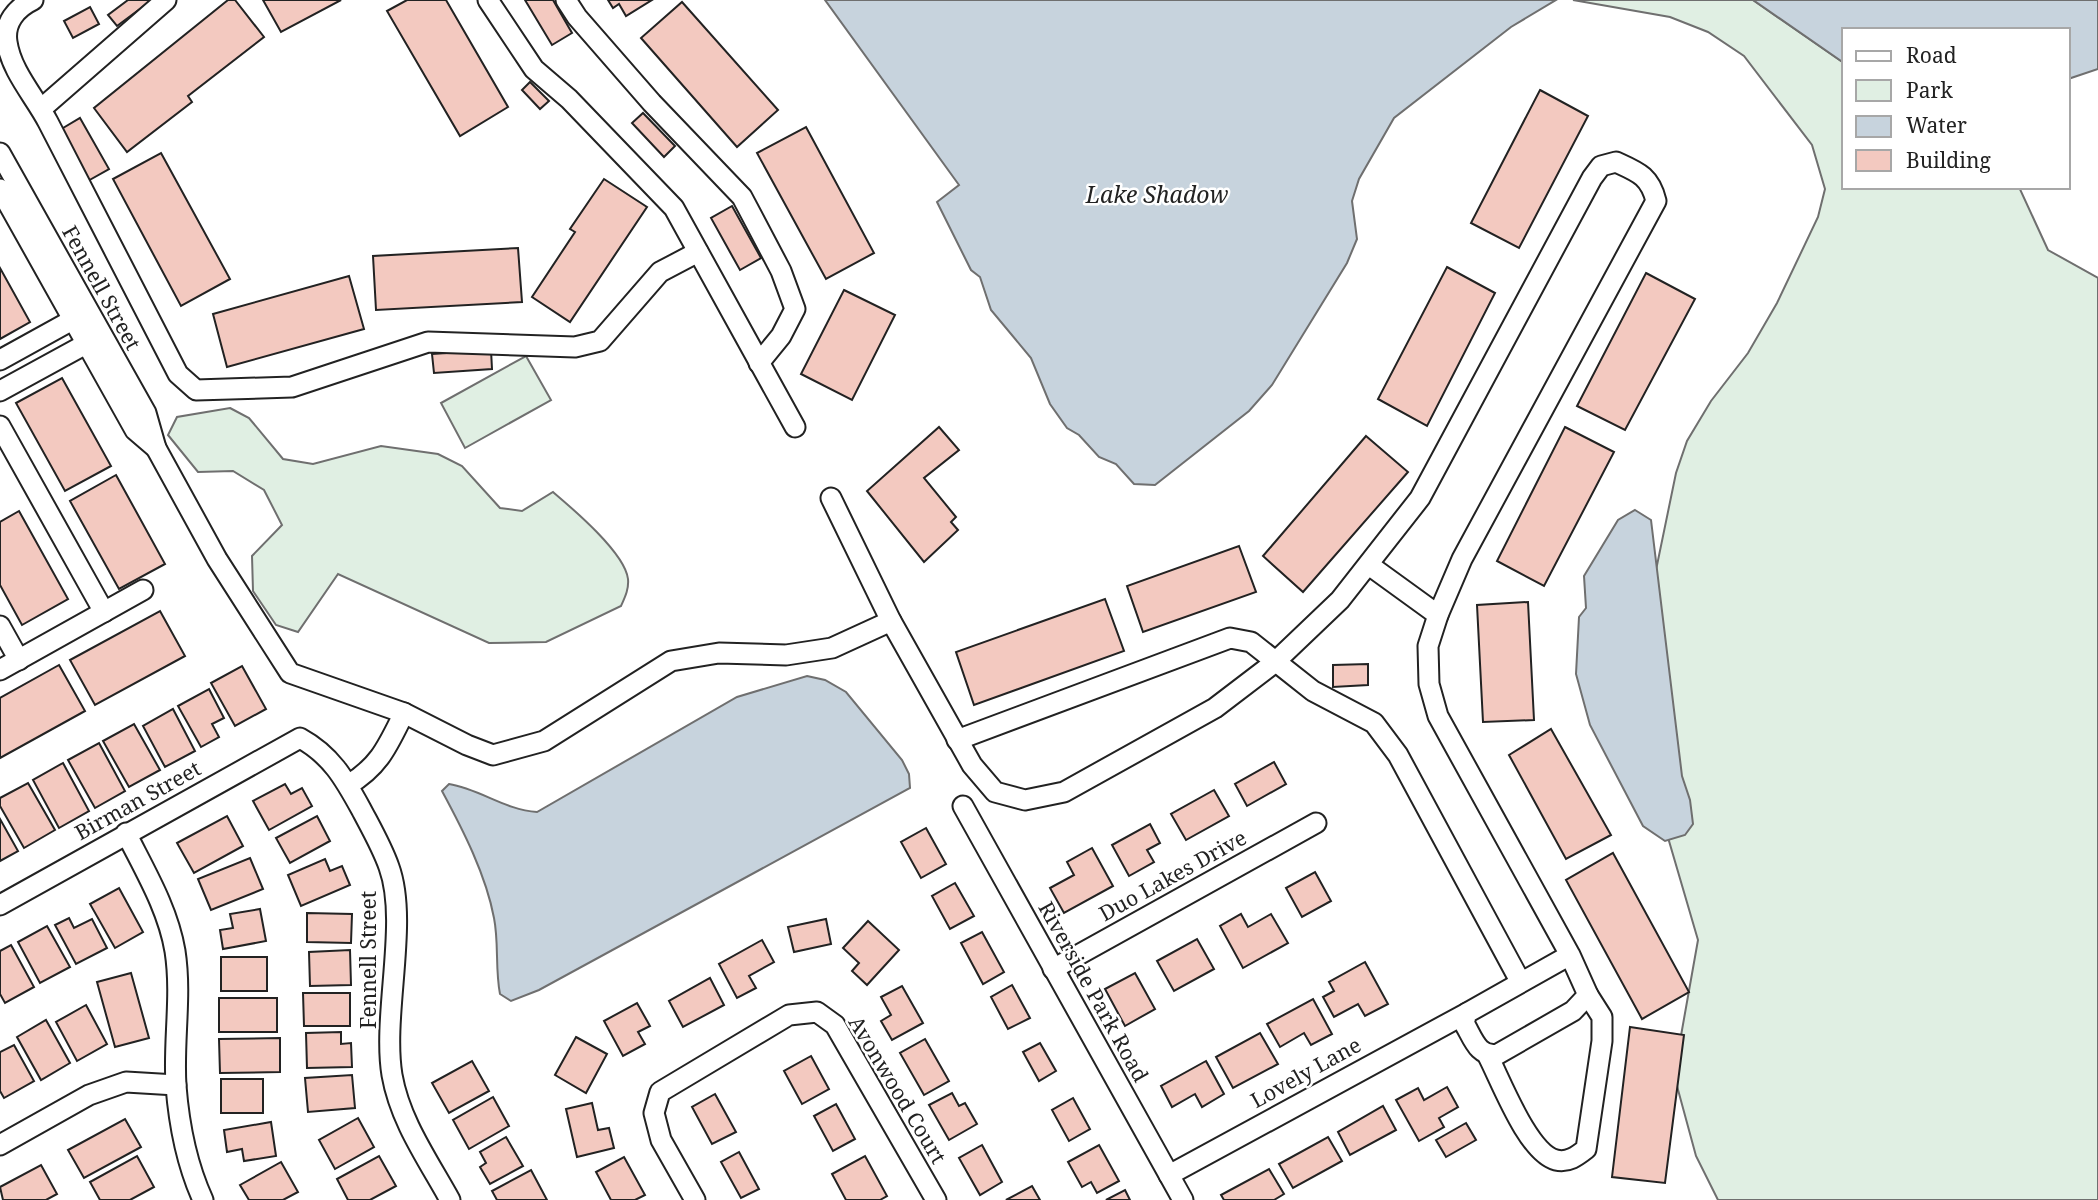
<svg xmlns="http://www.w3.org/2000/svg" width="2098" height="1200" font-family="'Noto Serif',serif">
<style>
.green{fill:#e0efe3;stroke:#6f6f6f;stroke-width:2}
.water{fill:#c7d3dd;stroke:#6f6f6f;stroke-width:2}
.building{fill:#f3c9c0;stroke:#222;stroke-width:2}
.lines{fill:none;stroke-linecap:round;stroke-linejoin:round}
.minor-casing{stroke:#222;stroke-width:23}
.minor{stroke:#fff;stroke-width:19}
.labels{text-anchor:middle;stroke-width:5;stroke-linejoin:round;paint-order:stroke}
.street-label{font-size:21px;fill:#222;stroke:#fff}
.water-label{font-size:23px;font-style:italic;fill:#222;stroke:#fff}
</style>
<rect width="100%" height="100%" fill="#fff"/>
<!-- green -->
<g class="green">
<polygon points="1573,0 1753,0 1844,63 1844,187 2019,187 2048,250 2098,278 2098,1200 1718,1200 1696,1156 1674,1075 1698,940 1662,817 1656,570 1676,473 1687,441 1711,401 1748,353 1777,303 1818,217 1825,189 1812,145 1744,56 1708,32 1670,17"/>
<polygon points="526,356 551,400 465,448 441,403"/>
<path d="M230 408 249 418 283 459 313 464 381 446 438 454 462 466 500 508 522 511 553 492C573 509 625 553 628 579 629 589 625 597 621 606L546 642 489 643 338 574 298 632 276 625 253 591 252 556 282 525 264 490 233 471 198 472 168 435 177 417Z"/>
</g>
<!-- water -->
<g class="water">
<polygon points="825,0 1556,0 1511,27 1394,118 1359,179 1352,201 1357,239 1347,263 1272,385 1249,411 1155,485 1134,484 1116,464 1099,457 1079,435 1067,428 1050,404 1031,358 991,310 980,277 971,270 937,202 959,185"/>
<polygon points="1753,0 2098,0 2098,69 2068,79 2068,30 1844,30 1844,63"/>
<polygon points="1635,510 1651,520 1682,776 1690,800 1693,824 1685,835 1665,841 1643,826 1590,725 1576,674 1579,617 1586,608 1584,576 1618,520"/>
<path d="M807 676 825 680 846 692 902 760 909 774 910 788 539 990 511 1001 500 994C495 969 499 943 494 918 486 875 463 830 442 791L449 784C480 789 505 810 537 812L737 697Z"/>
</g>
<!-- building -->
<g class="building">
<polygon points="128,0 152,0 117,26 108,15"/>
<polygon points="228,0 235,0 264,37 188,96 192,102 127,152 94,108"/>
<polygon points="263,0 341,0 281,32"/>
<polygon points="407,0 446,0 508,107 460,136 387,11"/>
<polygon points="525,0 553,0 572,33 552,45"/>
<polygon points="608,0 652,0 626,16 619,4 613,8"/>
<polygon points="682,2 778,110 737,147 641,38"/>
<polygon points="90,7 99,24 73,38 64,21"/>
<polygon points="530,82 549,101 540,109 522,90"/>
<polygon points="1540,90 1588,116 1519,248 1471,223"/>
<polygon points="643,113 675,146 664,157 632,123"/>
<polygon points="80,118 109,169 86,182 58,131"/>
<polygon points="806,127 874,253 826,279 757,153"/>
<polygon points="161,153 230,279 181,306 113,179"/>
<polygon points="604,179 647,207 570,322 532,297 575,232 570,229"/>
<polygon points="732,206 761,258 740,270 711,218"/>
<polygon points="518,248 522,302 376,310 373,256"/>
<polygon points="1447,267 1495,293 1427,426 1378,399"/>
<polygon points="0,268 30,322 0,339"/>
<polygon points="1646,273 1695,299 1625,430 1577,406"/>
<polygon points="349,276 364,329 227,367 213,314"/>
<polygon points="844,290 895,315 852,400 801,374"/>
<polygon points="491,350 492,369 434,373 432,354"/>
<polygon points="62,378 111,466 65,491 16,403"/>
<polygon points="939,427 959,450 924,478 956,517 951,522 958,530 924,562 867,491"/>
<polygon points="1565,427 1614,452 1544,586 1497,561"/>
<polygon points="1366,436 1408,472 1303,592 1263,556"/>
<polygon points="116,475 165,564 119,589 70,501"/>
<polygon points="19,511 68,599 22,625 0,585 0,522"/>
<polygon points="1239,546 1256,592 1143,632 1127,586"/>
<polygon points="1105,599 1124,651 974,705 956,652"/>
<polygon points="1528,602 1534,720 1483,722 1477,605"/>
<polygon points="160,611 185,656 95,705 70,660"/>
<polygon points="1368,664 1368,685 1333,687 1333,665"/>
<polygon points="59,665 85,711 0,758 0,698"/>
<polygon points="242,666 266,709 235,726 211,683"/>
<polygon points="209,689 224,718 212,724 219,737 201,747 178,706"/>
<polygon points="173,709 195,751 165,767 143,726"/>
<polygon points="134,724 160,770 129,787 103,741"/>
<polygon points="1551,729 1611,835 1566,859 1509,755"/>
<polygon points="99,743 125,791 95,808 68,760"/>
<polygon points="1274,762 1286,784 1247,806 1235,784"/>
<polygon points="63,763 89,811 59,828 33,780"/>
<polygon points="28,783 55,830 24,848 0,806 0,798"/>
<polygon points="285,784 291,794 302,788 312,806 269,830 253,801"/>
<polygon points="1214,790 1229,816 1186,840 1171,814"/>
<polygon points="227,816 243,846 194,873 177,843"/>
<polygon points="317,816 330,841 290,863 276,838"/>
<polygon points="0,819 18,851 0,861"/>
<polygon points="1150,824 1160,843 1147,850 1154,862 1129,876 1112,845"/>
<polygon points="926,828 946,864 921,878 901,842"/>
<polygon points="1092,848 1113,886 1064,913 1050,888 1074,875 1067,862"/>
<polygon points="1613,853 1689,992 1642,1019 1566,880"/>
<polygon points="250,858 263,889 211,910 198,879"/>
<polygon points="325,859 330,871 342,866 350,885 301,906 288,875"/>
<polygon points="1315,872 1331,901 1302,917 1286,888"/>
<polygon points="955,883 974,916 950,929 932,896"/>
<polygon points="119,888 143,932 115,948 90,904"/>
<polygon points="260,909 266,941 223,949 220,930 233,928 230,914"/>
<polygon points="307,913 352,914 351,943 307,942"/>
<polygon points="1241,914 1248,927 1271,914 1288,943 1243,968 1220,926"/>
<polygon points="69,918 74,928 92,919 107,948 76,964 55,925"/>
<polygon points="826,919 831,944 794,952 788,927"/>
<polygon points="868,921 899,950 867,985 852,971 859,963 843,948"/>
<polygon points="47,926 70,967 40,983 18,942"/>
<polygon points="982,932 1004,972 983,984 961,943"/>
<polygon points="1197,939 1214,969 1174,991 1157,961"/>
<polygon points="762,940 774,962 749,976 756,988 737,998 719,964"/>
<polygon points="11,945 34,987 5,1003 0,994 0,951"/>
<polygon points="350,950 351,985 310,986 309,952"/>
<rect x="221" y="957" width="46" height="34"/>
<polygon points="1365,962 1388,1004 1365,1016 1358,1004 1334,1017 1323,997 1334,991 1329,982"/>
<polygon points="131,973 149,1038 115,1047 97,982"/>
<polygon points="1135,973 1155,1009 1125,1026 1105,989"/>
<polygon points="710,978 724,1005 683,1027 669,1001"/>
<polygon points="1012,985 1030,1018 1008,1029 991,997"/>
<polygon points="902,986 923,1023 892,1040 881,1021 891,1015 881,997"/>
<polygon points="303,993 350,993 350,1026 304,1026"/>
<rect x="219" y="998" width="58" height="34"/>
<polygon points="1313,999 1332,1034 1311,1045 1304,1033 1280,1047 1267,1024"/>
<polygon points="637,1003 650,1026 638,1032 645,1044 623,1056 604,1021"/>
<polygon points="86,1005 107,1044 77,1061 56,1022"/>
<polygon points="46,1020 70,1063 41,1080 17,1037"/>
<polygon points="1630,1027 1684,1035 1665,1183 1612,1177"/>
<polygon points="341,1032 341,1044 351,1043 352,1067 307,1068 306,1033"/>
<polygon points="1260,1033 1278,1064 1233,1088 1216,1057"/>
<polygon points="576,1037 607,1054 586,1093 555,1075"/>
<polygon points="280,1038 280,1072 220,1073 219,1039"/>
<polygon points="925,1039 949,1081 924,1095 900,1053"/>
<polygon points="1040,1043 1056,1071 1039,1081 1023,1052"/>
<polygon points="14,1045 34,1081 4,1098 0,1091 0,1052"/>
<polygon points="811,1056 829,1089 802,1104 784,1071"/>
<polygon points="472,1061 489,1091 449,1113 432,1083"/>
<polygon points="1206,1061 1224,1094 1202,1107 1195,1094 1172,1107 1161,1086"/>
<polygon points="352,1075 355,1108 308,1112 305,1078"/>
<rect x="221" y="1079" width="42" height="34"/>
<polygon points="1447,1087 1458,1107 1439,1118 1444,1127 1419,1141 1396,1100 1418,1088 1424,1100"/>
<polygon points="952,1093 959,1106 965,1103 977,1124 949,1140 929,1105"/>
<polygon points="715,1094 736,1132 712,1144 692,1107"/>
<polygon points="493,1097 509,1126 469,1149 453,1120"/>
<polygon points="1073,1098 1090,1129 1069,1141 1052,1110"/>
<polygon points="592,1103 598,1130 609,1128 614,1148 577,1157 566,1109"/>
<polygon points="836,1104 855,1139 833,1151 814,1116"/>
<polygon points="1383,1106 1396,1130 1350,1155 1338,1132"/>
<polygon points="358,1118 374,1147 335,1169 319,1140"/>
<polygon points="125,1119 141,1147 84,1178 68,1150"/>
<polygon points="271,1122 276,1156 244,1161 242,1149 227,1152 224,1130"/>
<polygon points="1466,1123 1476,1140 1446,1157 1436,1140"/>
<polygon points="506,1137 523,1166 490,1184 480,1167 486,1163 480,1152"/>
<polygon points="1328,1137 1342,1161 1293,1188 1279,1164"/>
<polygon points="982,1145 1002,1182 980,1195 959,1158"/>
<polygon points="1099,1145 1119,1181 1097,1193 1091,1182 1082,1187 1068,1162"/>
<polygon points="739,1152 759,1189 741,1198 721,1162"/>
<polygon points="137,1156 154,1187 130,1200 100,1200 90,1182"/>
<polygon points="379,1156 396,1186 370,1200 348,1200 337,1179"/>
<polygon points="865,1156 887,1196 880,1200 846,1200 832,1174"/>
<polygon points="624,1157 645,1195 635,1200 611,1200 596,1172"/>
<polygon points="281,1162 298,1192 283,1200 249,1200 240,1185"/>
<polygon points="41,1165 57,1194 46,1200 3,1200 0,1187"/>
<polygon points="1269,1169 1284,1194 1274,1200 1224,1200 1221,1195"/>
<polygon points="531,1170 547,1200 497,1200 492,1191"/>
<polygon points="1032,1186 1040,1200 1006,1200"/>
<polygon points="1125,1190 1130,1200 1106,1200"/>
</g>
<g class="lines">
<defs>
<g id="minor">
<path d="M33 0C16 8 4 23 7 42 11 71 35 97 48 122 91 206 135 290 178 374L196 390 292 387 428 342 575 347 600 341 660 272 698 252"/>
<polyline points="488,0 534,69 569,99 674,208 795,427"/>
<polyline points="566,0 577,17 652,103 742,197 781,271 795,309 781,336 759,363"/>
<polyline points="41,109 166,0"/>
<polyline points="0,153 146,413 156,448 217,559 290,673 404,713 467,745 493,755 544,741 671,661 719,653 786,655 832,648 891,621"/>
<polyline points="0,189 135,430 156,448"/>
<polyline points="0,360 85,313"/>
<polyline points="0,391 97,338"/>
<polyline points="0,426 104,612"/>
<path d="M831 498 891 621 972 765 995 792 1025 800 1064 792 1215 708 1274 663 1340 600 1420 498 1592 178 1601 166 1616 162C1638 172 1650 176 1656 201L1462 559 1438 615 1428 646 1429 684 1438 716 1570 955 1588 995 1573 1011 1498 1054C1478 1058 1473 1038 1464 1023L1467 1013 1570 955"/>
<polyline points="1369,565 1438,615"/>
<polyline points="0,626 19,660"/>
<polyline points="0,670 143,590"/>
<polyline points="957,740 1230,638 1251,642 1313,691 1374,723 1398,755 1520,981"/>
<path d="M348 785C380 766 388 745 404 713"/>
<polyline points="963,806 1183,1200"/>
<path d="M126 833C145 871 168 909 175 951 182 996 173 1041 176 1086 179 1124 187 1165 203 1200"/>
<path d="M0 905 300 738C331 755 344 778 361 809 371 828 382 847 389 867 409 922 382 1014 392 1075 400 1121 428 1160 450 1200"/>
<polyline points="1053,969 1316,823"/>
<path d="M1488 1056C1501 1081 1528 1153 1556 1160 1568 1163 1577 1156 1586 1149L1602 1041V1017L1588 995"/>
<polyline points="0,1145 89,1095 126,1082 176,1085"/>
<polyline points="1169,1175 1467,1013"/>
<polyline points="695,1200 661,1140 654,1113 660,1092 789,1015 817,1012 835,1025 936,1200"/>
</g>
</defs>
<!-- minor casing -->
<use href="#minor" class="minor-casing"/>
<!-- minor -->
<use href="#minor" class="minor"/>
</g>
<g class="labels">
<!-- street labels -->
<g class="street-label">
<text transform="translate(101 288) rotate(61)" y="7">Fennell Street</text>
<text transform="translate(138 801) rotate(-29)" y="7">Birman Street</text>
<text transform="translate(1173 876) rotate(-29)" y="7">Duo Lakes Drive</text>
<text transform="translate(369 960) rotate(-90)" y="7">Fennell Street</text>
<text transform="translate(1093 992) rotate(61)" y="7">Riverside Park Road</text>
<text transform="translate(1306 1073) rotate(-29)" y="7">Lovely Lane</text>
<text transform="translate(897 1090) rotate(59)" y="7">Avonwood Court</text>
</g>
<!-- water labels -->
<g class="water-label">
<text x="1157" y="203">Lake Shadow</text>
</g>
</g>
<!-- legend -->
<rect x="1842" y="28" width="228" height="161" fill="#ffffff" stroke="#a7a7a7" stroke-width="2"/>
<rect x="1856" y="51" width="35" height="10" fill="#ffffff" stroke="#a7a7a7" stroke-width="2"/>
<text x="1906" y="63" font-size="21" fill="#222222">Road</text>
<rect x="1856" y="80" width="35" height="21" fill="#e0efe3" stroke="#a7a7a7" stroke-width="2"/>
<text x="1906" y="98" font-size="21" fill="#222222">Park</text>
<rect x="1856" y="116" width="35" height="21" fill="#c7d3dd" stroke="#a7a7a7" stroke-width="2"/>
<text x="1906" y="133" font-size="21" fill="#222222">Water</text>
<rect x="1856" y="150" width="35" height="21" fill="#f3c9c0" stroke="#a7a7a7" stroke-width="2"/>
<text x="1906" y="168" font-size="21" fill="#222222">Building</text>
</svg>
